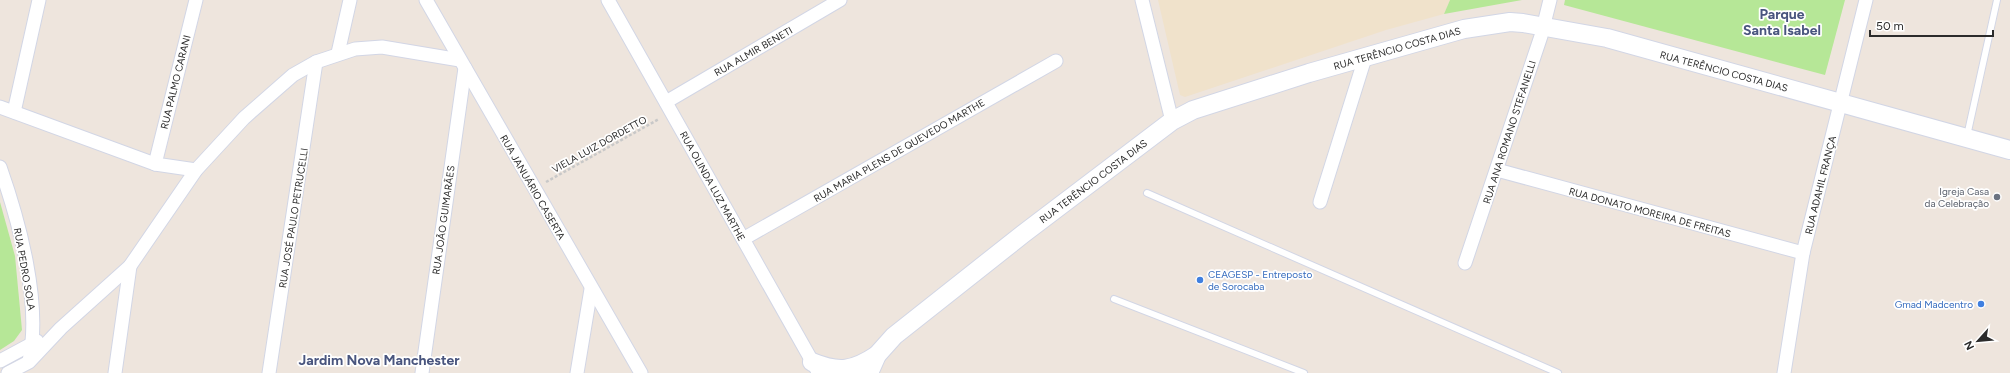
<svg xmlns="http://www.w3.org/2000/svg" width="2010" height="373" font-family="Figtree,sans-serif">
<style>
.education{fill:#f0e2cb}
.green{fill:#b6e797}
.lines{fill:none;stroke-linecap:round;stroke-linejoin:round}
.lane-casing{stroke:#d2d6e5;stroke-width:8}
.street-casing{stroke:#d2d6e5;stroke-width:15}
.secondary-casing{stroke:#d2d6e5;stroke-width:20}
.path{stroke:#c8c8c8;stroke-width:2.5;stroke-dasharray:3 2;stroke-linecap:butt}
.lane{stroke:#fff;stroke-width:6}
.street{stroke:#fff;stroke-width:13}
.secondary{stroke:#fff;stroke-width:18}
.worship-dot{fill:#6b7280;stroke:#fff;stroke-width:1.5}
.shop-dot{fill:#3f7fe0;stroke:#fff;stroke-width:1.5}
.labels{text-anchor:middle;stroke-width:3.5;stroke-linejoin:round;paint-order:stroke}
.street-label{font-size:10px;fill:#2b2b2b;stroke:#fff}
.worship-label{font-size:10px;fill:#5b616d;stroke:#fff;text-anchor:end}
.shop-label{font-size:10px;fill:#366cbe;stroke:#fff;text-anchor:start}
.district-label{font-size:14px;font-weight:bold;fill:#49557e;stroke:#fff}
</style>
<rect width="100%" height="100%" fill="#eee5dd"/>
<!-- education -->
<polygon class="education" points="1158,0 1450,0 1444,14 1386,30 1185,97 1180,95"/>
<!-- green -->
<g class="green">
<polygon points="1450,0 1522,0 1444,14"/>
<polygon points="1565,0 1845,0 1825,75 1564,5"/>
<polygon points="0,202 15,256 22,330 14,341 0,350"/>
</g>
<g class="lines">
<defs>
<g id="lane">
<polyline points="1967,136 1997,0"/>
<polyline points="1147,193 1558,373"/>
<polyline points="1114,299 1304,373"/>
</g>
<g id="street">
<polyline points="426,0 641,373"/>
<polyline points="608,0 817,370"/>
<polyline points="1142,0 1172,121"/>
<polyline points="338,53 350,0"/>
<polyline points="666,102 840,0"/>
<polyline points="0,107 155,164 196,170"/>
<polyline points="14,112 39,0"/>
<polyline points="155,164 196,0"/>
<path d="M0 167C19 221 42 304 29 361"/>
<polyline points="1497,170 1803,253"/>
<polyline points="1320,202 1365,58"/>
<polyline points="743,239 1056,61"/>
<polyline points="1465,263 1541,36 1550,0"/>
<polyline points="0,361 37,341"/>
<polyline points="8,373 29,362 61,328 130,266 196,170 244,118 293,75 316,62 355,49 382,47 460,60"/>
<polyline points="115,373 130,266"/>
<polyline points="269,373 316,62"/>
<polyline points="422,373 465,68"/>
<polyline points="577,373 591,289"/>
<polyline points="1784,373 1803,253 1866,0"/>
</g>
<g id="secondary">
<path d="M812 362C839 373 853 371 877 355"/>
<polyline points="869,373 877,355 894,336 1023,234 1172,121 1193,110 1309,73 1464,29 1510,22 1523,23 1607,38 2010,150"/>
</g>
</defs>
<!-- lane casing -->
<use href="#lane" class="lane-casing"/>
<!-- street casing -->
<use href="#street" class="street-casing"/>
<!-- secondary casing -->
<use href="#secondary" class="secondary-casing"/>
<!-- path -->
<polyline class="path" points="546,182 659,119"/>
<!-- lane -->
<use href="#lane" class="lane"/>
<!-- street -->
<use href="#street" class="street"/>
<!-- secondary -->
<use href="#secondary" class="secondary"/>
</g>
<!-- markers -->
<circle class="worship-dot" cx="1997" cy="197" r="4"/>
<g class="shop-dot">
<circle cx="1200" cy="280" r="4"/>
<circle cx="1981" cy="304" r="4"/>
</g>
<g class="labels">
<!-- street labels -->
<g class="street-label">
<text transform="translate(1397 48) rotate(-16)" y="4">RUA TERÊNCIO COSTA DIAS</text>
<text transform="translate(753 51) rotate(-30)" y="4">RUA ALMIR BENETI</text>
<text transform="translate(1724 71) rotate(15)" y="4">RUA TERÊNCIO COSTA DIAS</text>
<text transform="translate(175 82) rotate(-76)" y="4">RUA PALMO CARANI</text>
<text transform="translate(1509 132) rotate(-72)" y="4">RUA ANA ROMANO STEFANELLI</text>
<text transform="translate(599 144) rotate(-29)" y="4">VIELA LUIZ DORDETTO</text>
<text transform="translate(899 150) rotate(-30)" y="4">RUA MARIA PLENS DE QUEVEDO MARTHE</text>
<text transform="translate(1093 181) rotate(-37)" y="4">RUA TERÊNCIO COSTA DIAS</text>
<text transform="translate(1820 185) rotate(-76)" y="4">RUA ADAHIL FRANÇA</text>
<text transform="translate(713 186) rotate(61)" y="4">RUA OLINDA LUZ MARTHE</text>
<text transform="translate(533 187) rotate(60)" y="4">RUA JANUÁRIO CASERTA</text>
<text transform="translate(1650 212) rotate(15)" y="4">RUA DONATO MOREIRA DE FREITAS</text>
<text transform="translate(293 218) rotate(-81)" y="4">RUA JOSÉ PAULO PETRUCELLI</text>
<text transform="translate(443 220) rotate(-82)" y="4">RUA JOÃO GUIMARÃES</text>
<text transform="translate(25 269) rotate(80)" y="4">RUA PEDRO SOLA</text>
</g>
<!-- worship labels -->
<g class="worship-label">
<text x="1989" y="195">Igreja Casa<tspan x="1989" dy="12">da Celebração</tspan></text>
</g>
<!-- shop labels -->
<g class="shop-label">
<text x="1208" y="278">CEAGESP - Entreposto<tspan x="1208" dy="12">de Sorocaba</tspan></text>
<text x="1973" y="308" text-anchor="end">Gmad Madcentro</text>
</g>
<!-- district labels -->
<g class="district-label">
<text x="1782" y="19">Parque<tspan x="1782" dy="16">Santa Isabel</tspan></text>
<text x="379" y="365">Jardim Nova Manchester</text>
</g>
</g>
<!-- north arrow -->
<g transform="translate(1978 341) rotate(243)" stroke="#ffffff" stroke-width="3" paint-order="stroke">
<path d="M0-3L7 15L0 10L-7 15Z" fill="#2b2b2b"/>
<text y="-6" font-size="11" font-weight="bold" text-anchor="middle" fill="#2b2b2b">N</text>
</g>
<!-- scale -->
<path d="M1870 30v6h123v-6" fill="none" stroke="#2b2b2b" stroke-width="2"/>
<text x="1876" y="30" font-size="12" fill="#2b2b2b" stroke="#ffffff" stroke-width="3" paint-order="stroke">50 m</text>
</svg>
